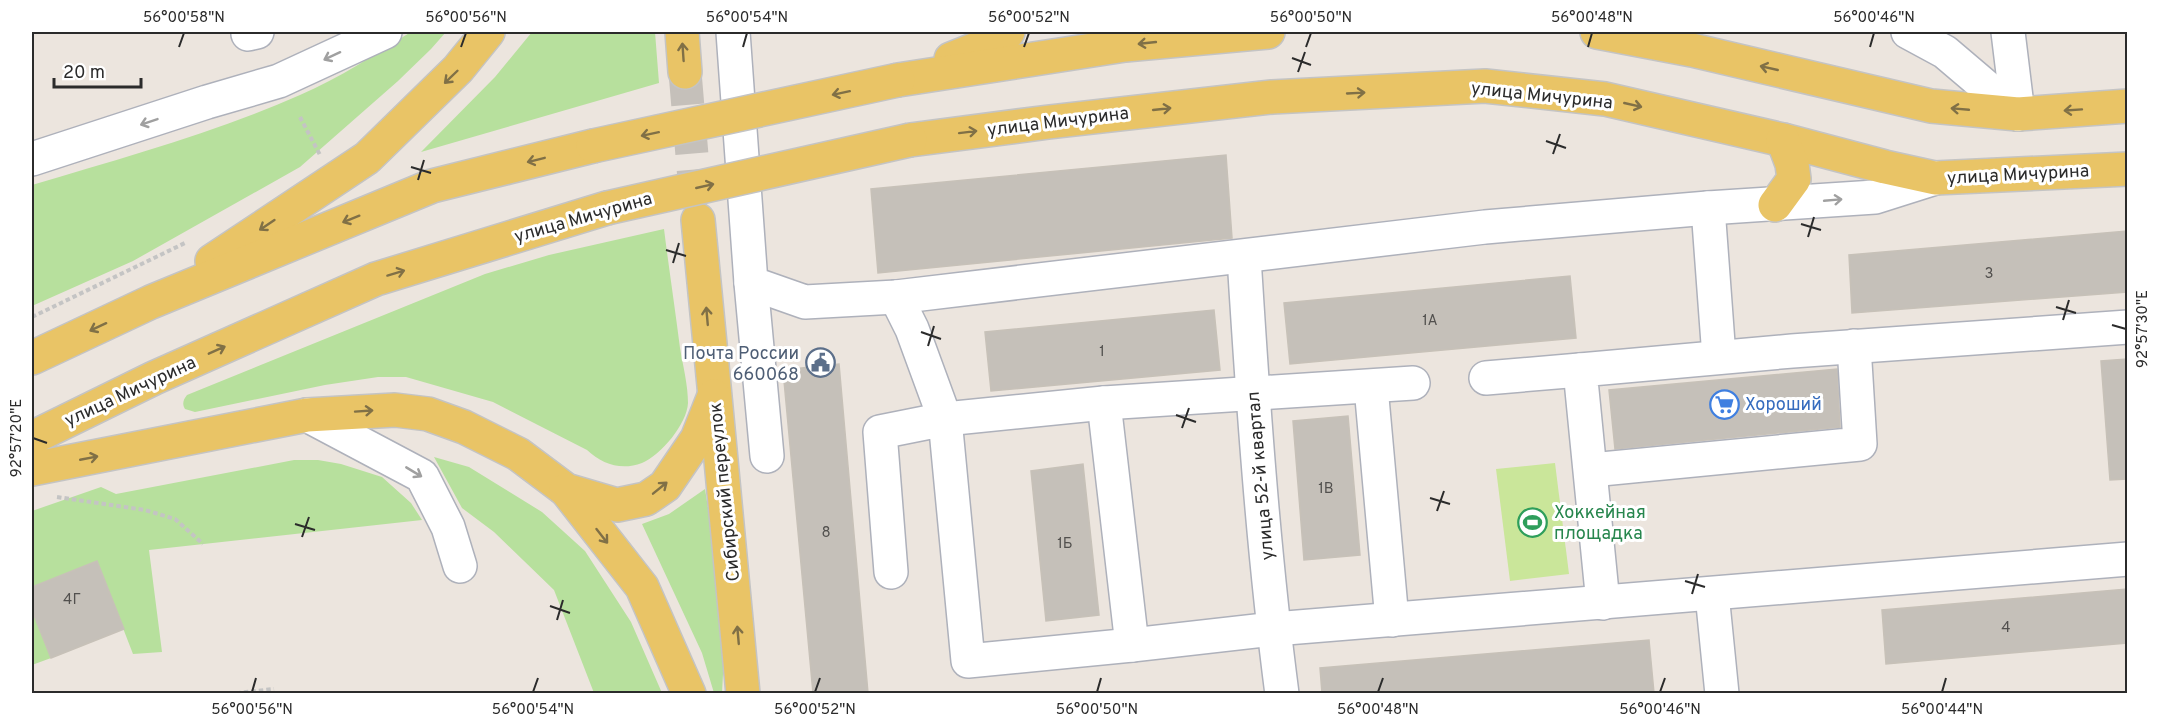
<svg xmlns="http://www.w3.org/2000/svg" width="2159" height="725" font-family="Overpass,sans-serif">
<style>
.green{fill:#b7e09d}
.pitch{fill:#cae69a}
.building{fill:#c5c0b9;stroke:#c7c1b8;stroke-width:1.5}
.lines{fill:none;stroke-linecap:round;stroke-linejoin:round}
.major-tunnel{stroke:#c5c0ba;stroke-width:33;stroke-dasharray:33 16;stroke-linecap:butt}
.minor-casing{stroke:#aeb1bb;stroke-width:36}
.major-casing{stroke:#c4c4c4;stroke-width:36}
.path{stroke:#c4c4c4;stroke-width:4;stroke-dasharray:4.5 3;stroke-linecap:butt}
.minor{stroke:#fff;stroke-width:33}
.major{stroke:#e9c466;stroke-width:33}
.major-bridge-casing{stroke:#c4c4c4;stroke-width:36;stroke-linecap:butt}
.major-bridge{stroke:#e9c466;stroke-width:33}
.oneway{stroke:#807046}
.oneway2{stroke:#a0a0a0}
.ticks{fill:none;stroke:#2b2b2b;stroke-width:2}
.labels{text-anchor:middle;stroke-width:6;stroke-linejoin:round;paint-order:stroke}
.number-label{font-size:15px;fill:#52504e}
.street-label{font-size:18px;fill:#2b2b2b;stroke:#fff}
.service-label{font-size:18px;fill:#4e5e75;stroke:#fff;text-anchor:end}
.shop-label{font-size:18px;fill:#366cbe;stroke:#fff;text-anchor:start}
.leisure-label{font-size:18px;fill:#27864d;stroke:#fff;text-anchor:start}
.neatline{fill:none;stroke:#2b2b2b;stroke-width:2}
.ticks-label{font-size:15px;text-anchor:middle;fill:#2b2b2b}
</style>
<rect width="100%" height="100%" fill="#ece5de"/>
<!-- green -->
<g class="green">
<path d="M411 32H446L431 49 398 81 300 167 133 261 32 306V185C122 158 214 133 300 95 340 78 375 54 411 32Z"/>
<polygon points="532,32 655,32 659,83 421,152 495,77"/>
<path d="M664 229C669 269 675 308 680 348 683 366 688 385 688 403 687 424 661 455 642 463 621 471 602 464 587 450L493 402 406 377H378L325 385 195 412 185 409C182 404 183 400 187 395L485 274 549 255Z"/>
<polygon points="434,457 469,467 542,512 585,551 631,622 662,693 594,693 554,590 494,532 462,508"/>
<polygon points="294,460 318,460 341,464 382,477 411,503 422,520 149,550 162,652 133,654 97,561 32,587 32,511 101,487 116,494"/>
<polygon points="705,489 726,619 722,693 714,693 702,653 642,524 669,514"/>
<polygon points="32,610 51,658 32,665"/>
</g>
<!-- pitch -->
<polygon class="pitch" points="1555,463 1569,574 1510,581 1496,469"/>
<!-- building -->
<g class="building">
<polygon points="1226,155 1232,238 878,273 871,189"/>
<polygon points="2127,231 2127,292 1852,313 1849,255"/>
<polygon points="1570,276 1576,338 1290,364 1284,303"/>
<polygon points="1214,310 1220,370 991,391 985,332"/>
<polygon points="2127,359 2127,479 2110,480 2101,361"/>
<polygon points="839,364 868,693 813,693 783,370"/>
<polygon points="1837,369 1840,427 1615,449 1609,390"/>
<polygon points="1348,416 1360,555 1304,560 1293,421"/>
<polygon points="1083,464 1099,615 1046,621 1031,471"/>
<polygon points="97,561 124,629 51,658 32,610 32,587"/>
<polygon points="2127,589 2127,643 1886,664 1882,610"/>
<polygon points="1649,640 1654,693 1322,693 1320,668"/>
</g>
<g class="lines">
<!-- major-tunnel -->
<polyline class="major-tunnel" points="685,72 697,215"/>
<defs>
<g id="minor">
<polyline points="733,32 751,283 805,302 896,297 1485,227 1708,208 1875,197 1935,178"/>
<polyline points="1908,32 1945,52 2018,114"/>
<polyline points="2008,32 2018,114"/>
<polyline points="248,34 257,32"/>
<polyline points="32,159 207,102 279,81 385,32"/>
<polyline points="1708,208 1719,357"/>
<path d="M1244 257C1253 403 1263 549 1282 694"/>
<polyline points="751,283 767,456"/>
<polyline points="896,297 912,329 945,419 1104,403 1413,383"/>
<polyline points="1486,378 1580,370"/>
<polyline points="1371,387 1392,620"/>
<polyline points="1104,403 1132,645"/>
<polyline points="307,415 422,476 448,527 460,566"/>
<polyline points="1591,470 1860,444 1854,346"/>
<polyline points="891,572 880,432 945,419 968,661 1132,645 1274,629 2128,559"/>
<polyline points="1712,594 1722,694"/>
<polyline points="1603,603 1580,370 1792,351 2128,327"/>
</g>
<g id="major">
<polyline points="682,32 685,72"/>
<polyline points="1597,32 1692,50 1931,106 2018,114 2128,106"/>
<polyline points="951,59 1001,39 1008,32"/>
<polyline points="898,80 1125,45 1268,32"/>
<polyline points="910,140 1049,122 1272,97 1485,86 1605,99 1783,140 1885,167 1935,178 2128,169"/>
<polyline points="1775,205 1794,179 1792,164 1783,140"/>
<path d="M698 220C713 378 729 535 743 694"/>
<polyline points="212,261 367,158 458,69 488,32"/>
<polyline points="32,358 151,302 432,186 593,146"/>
<polyline points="32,438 154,378 376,279 607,208"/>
<polyline points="32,469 307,415 395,410 428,414 464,427 518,454 566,490 617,505 646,499 665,486 697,439 714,396"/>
<polyline points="566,490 642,587 689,694"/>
</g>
</defs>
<!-- minor casing -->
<use href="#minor" class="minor-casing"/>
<!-- major casing -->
<use href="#major" class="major-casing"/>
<!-- path -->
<g class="path">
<polyline points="300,117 320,155"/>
<polyline points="32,317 187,242"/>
<polyline points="57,497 145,510 175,519 203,544"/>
<polyline points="229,694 274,689"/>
</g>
<!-- minor -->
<use href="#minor" class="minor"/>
<!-- major -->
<use href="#major" class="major"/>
<defs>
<g id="major-bridge">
<polyline points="593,146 898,80"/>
<polyline points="607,208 910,140"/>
</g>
</defs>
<!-- major-bridge casing -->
<use href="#major-bridge" class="major-bridge-casing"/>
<!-- major-bridge -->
<use href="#major-bridge" class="major-bridge"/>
</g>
<!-- one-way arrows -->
<defs><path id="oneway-shaft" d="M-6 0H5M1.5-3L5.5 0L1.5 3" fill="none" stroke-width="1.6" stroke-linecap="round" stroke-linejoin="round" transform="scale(1.5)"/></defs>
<g class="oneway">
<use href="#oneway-shaft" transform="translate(1147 43) rotate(174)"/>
<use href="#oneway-shaft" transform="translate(683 52) rotate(-94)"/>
<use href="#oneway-shaft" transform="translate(1769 68) rotate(-167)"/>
<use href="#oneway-shaft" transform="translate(451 77) rotate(136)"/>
<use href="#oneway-shaft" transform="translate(841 93) rotate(168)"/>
<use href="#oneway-shaft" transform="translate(1356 93) rotate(-3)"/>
<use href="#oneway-shaft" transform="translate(1633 105) rotate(13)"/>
<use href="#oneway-shaft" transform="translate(1162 109) rotate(-6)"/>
<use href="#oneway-shaft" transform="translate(1960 109) rotate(-175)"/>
<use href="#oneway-shaft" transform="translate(2073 110) rotate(176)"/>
<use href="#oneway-shaft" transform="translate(968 132) rotate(-7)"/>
<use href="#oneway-shaft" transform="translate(650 134) rotate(168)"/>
<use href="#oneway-shaft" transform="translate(536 160) rotate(166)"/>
<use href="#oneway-shaft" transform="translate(705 186) rotate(-13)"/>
<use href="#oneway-shaft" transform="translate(351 219) rotate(158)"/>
<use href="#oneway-shaft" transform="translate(267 225) rotate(146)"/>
<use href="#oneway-shaft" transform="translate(396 273) rotate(-17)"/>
<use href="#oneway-shaft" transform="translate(707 316) rotate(-95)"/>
<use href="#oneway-shaft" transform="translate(98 327) rotate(155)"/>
<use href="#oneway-shaft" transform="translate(217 350) rotate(-24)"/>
<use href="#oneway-shaft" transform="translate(364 411) rotate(-4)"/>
<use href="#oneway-shaft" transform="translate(89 458) rotate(-11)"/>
<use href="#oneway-shaft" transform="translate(660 488) rotate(-39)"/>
<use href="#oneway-shaft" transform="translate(602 536) rotate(52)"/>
<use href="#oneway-shaft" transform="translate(738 635) rotate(-95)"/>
</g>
<g class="oneway2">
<use href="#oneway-shaft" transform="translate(332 56) rotate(155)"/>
<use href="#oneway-shaft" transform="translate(149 122) rotate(161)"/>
<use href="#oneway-shaft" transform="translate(1833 200) rotate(-5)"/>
<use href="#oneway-shaft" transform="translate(414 472) rotate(31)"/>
</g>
<!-- ticks -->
<path class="ticks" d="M179 47 184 33M461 47 466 33M743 47 747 33M1024 47 1029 33M1306 47 1311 33M1588 47 1592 33M1870 47 1874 33M1292 58 1311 65M1298 72 1305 52M1546 141 1566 148M1553 154 1560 134M411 167 431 173M418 180 424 160M1801 224 1821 230M1808 237 1814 217M666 250 686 256M673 263 679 243M2056 307 2076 313M2063 320 2069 300M2112 325 2126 329M921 332 941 339M928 346 934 326M1176 415 1196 422M1182 428 1189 408M33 438 47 443M1430 498 1450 504M1437 511 1444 491M295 524 315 530M302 537 309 517M1685 581 1705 587M1692 594 1698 574M550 606 570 613M557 620 563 600M252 692 256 678M533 692 538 678M815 692 820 678M1097 692 1101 678M1378 692 1383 678M1660 692 1665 678M1942 692 1946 678"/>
<!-- icons -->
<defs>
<symbol id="civic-ring" viewBox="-11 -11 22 22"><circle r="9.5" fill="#fff" stroke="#5c6f8a" stroke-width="1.5"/><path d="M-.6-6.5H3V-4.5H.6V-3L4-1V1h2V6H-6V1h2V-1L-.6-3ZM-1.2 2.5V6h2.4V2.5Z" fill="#5c6f8a"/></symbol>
<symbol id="supermarket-ring" viewBox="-11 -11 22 22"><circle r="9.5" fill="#fff" stroke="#3f7fe0" stroke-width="1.5"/><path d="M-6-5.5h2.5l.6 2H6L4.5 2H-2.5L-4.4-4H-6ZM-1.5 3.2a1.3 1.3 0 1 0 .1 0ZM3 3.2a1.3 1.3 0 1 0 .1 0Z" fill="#3f7fe0"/></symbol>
<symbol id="stadium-ring" viewBox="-11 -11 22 22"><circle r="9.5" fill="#fff" stroke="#2e9e5b" stroke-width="1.5"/><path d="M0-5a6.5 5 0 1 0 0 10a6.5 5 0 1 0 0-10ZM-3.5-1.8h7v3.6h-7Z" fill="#2e9e5b"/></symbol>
</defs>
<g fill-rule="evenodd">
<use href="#civic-ring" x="804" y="346" width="33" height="33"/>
<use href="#supermarket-ring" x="1708" y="388" width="33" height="33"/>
<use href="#stadium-ring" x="1516" y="506" width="33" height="33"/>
</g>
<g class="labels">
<!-- number labels -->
<g class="number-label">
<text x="1989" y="278">3</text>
<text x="1430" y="325">1А</text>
<text x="1102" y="356">1</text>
<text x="1326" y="493">1В</text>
<text x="826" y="537">8</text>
<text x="1065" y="548">1Б</text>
<text x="72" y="604">4Г</text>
<text x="2006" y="632">4</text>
</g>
<!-- street labels -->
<g class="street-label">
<text transform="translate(1542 95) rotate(6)" y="6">улица Мичурина</text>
<text transform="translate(1058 121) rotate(-7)" y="6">улица Мичурина</text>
<text transform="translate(2018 174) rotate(-3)" y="6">улица Мичурина</text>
<text transform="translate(583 217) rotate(-16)" y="6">улица Мичурина</text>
<text transform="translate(130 391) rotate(-25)" y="6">улица Мичурина</text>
<text transform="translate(1260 476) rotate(-95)" y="6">улица 52-й квартал</text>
<text transform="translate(724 492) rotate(-96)" y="6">Сибирский переулок</text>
</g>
<!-- service labels -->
<g class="service-label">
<text x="799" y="359">Почта России<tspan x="799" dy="21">660068</tspan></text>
</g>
<!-- shop labels -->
<g class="shop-label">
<text x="1745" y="410">Хороший</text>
</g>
<!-- leisure labels -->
<g class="leisure-label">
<text x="1554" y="518">Хоккейная<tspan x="1554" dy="21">площадка</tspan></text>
</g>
</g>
<!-- border -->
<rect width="2159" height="725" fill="none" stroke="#ffffff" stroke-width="66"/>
<!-- scale -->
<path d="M54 78v9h87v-9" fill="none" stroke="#2b2b2b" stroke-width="3"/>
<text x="63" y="78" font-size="18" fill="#2b2b2b" stroke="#ffffff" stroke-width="4.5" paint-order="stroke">20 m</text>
<rect x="33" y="33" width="2093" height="659" class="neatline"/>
<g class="ticks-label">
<text x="184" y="22">56°00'58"N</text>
<text x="466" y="22">56°00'56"N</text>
<text x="747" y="22">56°00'54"N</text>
<text x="1029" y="22">56°00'52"N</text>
<text x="1311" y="22">56°00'50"N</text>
<text x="1592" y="22">56°00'48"N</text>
<text x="1874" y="22">56°00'46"N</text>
<text transform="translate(2142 329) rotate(-90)" y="5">92°57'30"E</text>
<text transform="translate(16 438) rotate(-90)" y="5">92°57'20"E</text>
<text x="252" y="714">56°00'56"N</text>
<text x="533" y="714">56°00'54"N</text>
<text x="815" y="714">56°00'52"N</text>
<text x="1097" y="714">56°00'50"N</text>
<text x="1378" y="714">56°00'48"N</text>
<text x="1660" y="714">56°00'46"N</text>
<text x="1942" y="714">56°00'44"N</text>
</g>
</svg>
